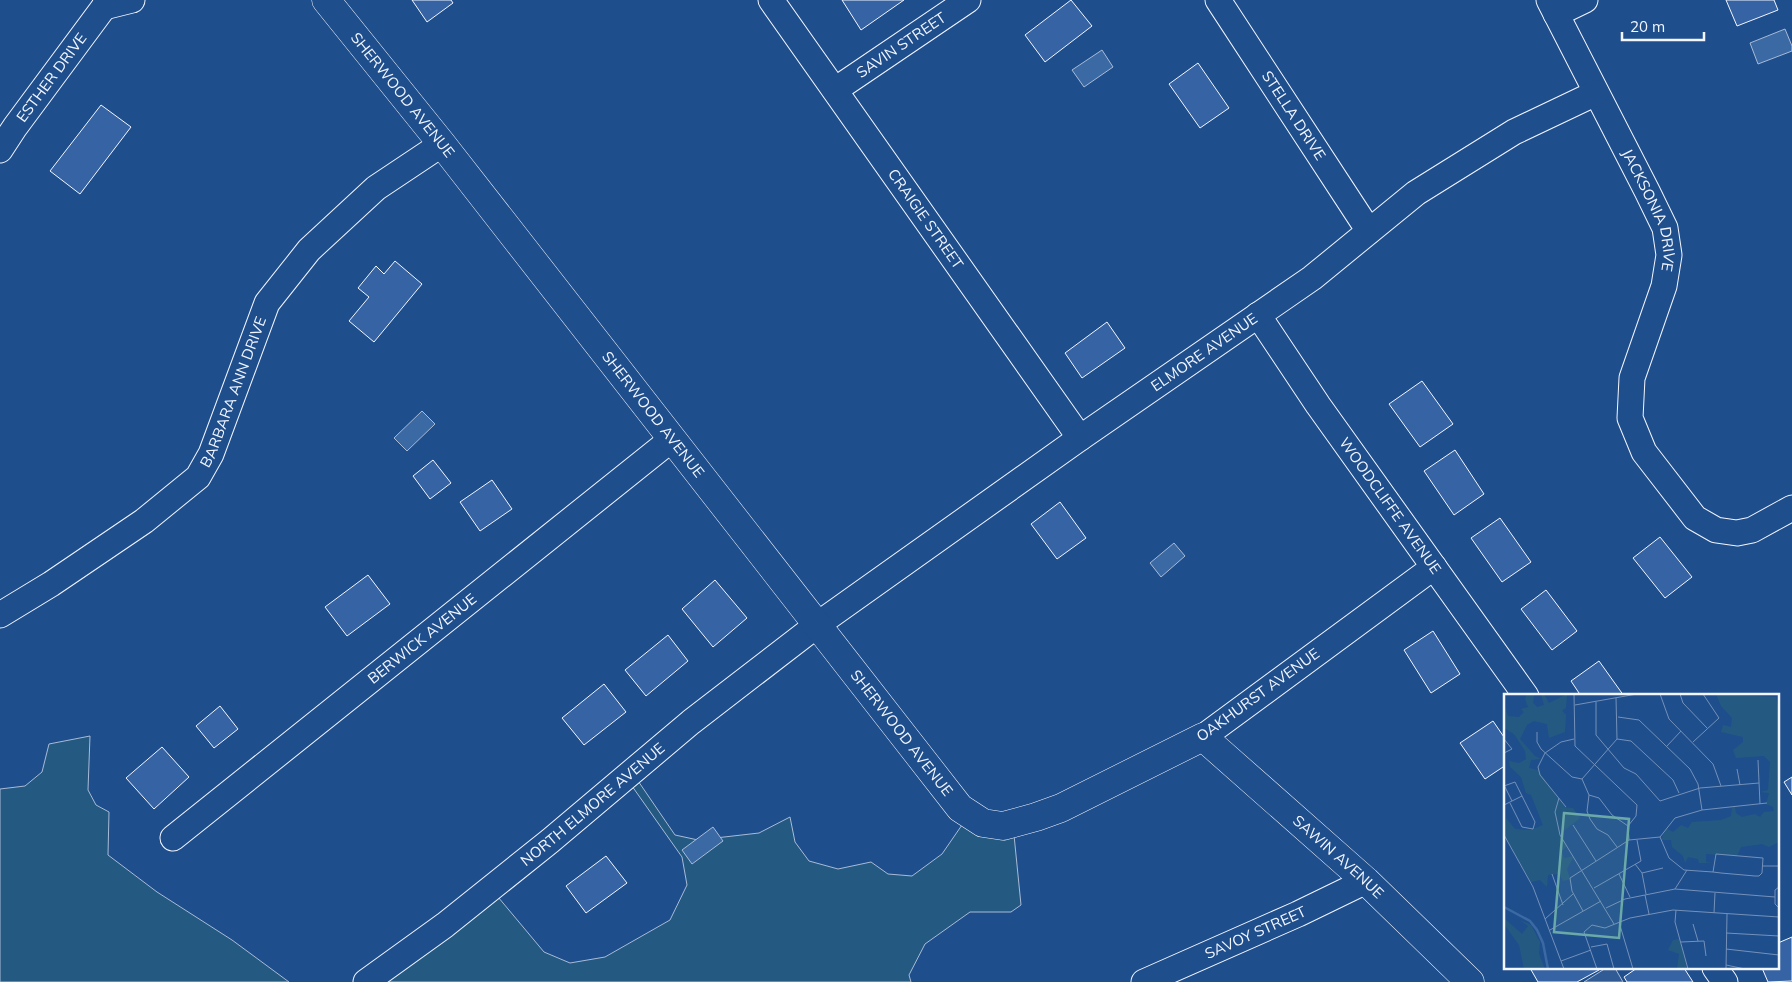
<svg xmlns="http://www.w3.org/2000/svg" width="1792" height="982" font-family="Mulish,sans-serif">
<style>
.green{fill:#245a82;stroke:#a8bbd7}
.parking{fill:#305b95;stroke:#a8bbd7}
.water{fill:#3b69a3;stroke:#a8bbd7}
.building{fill:#3563a3;stroke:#f2f6ff}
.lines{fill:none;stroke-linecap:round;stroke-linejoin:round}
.street-casing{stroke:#f2f6ff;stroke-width:27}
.secondary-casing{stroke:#f2f6ff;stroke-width:29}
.street{stroke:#1f4e8c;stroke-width:25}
.secondary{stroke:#1f4e8c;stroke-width:28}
.labels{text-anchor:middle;stroke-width:4;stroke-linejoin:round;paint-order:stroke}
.street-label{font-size:15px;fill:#f2f6ff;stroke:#1f4e8c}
.inset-river{fill:none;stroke:#3b69a3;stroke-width:2.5}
.inset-road{fill:none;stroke:#7391ba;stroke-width:1}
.view{fill:#6aa9a8;fill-opacity:0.15;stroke:#6aa9a8;stroke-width:2.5}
.inset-edge{fill:none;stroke:#f2f6ff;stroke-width:2.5}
</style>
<rect width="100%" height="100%" fill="#1f4e8c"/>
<!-- green -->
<g class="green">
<polygon points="90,736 88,790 96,805 109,812 108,855 157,892 232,940 289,982 0,982 0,789 25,786 42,772 49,744"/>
<polygon points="634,775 675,835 698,840 759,833 790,817 795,842 809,861 838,869 871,862 888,874 912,876 942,854 973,809 1013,825 1021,905 1011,912 970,912 925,944 909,975 911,982 375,982 493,891 544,952 570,963 605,957 670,920 687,885 682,857 627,779"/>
</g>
<!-- parking -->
<polygon class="parking" points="1606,968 1615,968 1623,982 1584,982"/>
<!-- water -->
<g class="water">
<polygon points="1785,29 1792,46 1792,51 1758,64 1750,43"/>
<polygon points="1102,50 1113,67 1084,87 1072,70"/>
<polygon points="422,411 435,424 407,451 394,438"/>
<polygon points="1174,543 1185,556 1161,577 1150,563"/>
<polygon points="713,827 723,841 692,864 682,850"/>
</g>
<!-- building -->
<g class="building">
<polygon points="412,0 451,0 453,3 427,22"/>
<polygon points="842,0 904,0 861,30"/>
<polygon points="1071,0 1092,26 1045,62 1025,35"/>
<polygon points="1726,0 1774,0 1778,10 1737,26"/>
<polygon points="1198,63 1229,108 1200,128 1169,84"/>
<polygon points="101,105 131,127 80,194 50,171"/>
<polygon points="395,261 422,284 374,342 349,321 369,297 358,288 376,266 384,274"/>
<polygon points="1107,322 1125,348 1082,378 1065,353"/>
<polygon points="1422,381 1453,424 1420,447 1389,404"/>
<polygon points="1455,450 1484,494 1454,515 1424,471"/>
<polygon points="433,460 451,483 430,499 413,476"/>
<polygon points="492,480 512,509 480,531 460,502"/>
<polygon points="1060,502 1086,538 1057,559 1031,524"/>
<polygon points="1500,518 1531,562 1502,582 1471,538"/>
<polygon points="1660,537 1692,577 1665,598 1633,558"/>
<polygon points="368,575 390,604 347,636 325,607"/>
<polygon points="715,580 747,618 713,647 682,609"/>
<polygon points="1546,590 1577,631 1552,650 1521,609"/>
<polygon points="1433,631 1460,674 1431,693 1404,650"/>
<polygon points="668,635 688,661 646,696 625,670"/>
<polygon points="1599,661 1624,696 1581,696 1571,681"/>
<polygon points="604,684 626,712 584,745 562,718"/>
<polygon points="220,706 238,729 214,748 196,726"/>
<polygon points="1493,721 1506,740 1506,765 1485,779 1460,743"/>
<polygon points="162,747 189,777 154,809 126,778"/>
<polygon points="1792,777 1792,795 1784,782"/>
<polygon points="606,856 627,883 586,913 566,886"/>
<polygon points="1792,937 1792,981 1768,982 1762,968 1778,968 1778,943"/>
<polygon points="1530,968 1598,968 1599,970 1577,982 1538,982"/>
<polygon points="1637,968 1684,968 1693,982 1627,982 1624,977"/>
</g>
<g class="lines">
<defs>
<g id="street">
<path id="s1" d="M771 0 1080 438"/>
<path id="s2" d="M1218 0 1369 231"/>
<path id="s3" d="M1549 0 1647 191 1665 228 1669 255 1664 286 1632 378 1630 418 1644 452 1695 518 1716 530 1737 533 1752 530 1792 508"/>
<polyline points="104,7 132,0"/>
<polyline points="1556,14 1585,0"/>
<path id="s4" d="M835 90 968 0"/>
<path id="s5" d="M0 150 15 127 104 7"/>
<path id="s6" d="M1258 315 1318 405 1526 696"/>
<path id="s7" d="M0 615 51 584 144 521 198 477 211 454 267 303 309 250 376 188 442 144"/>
<polyline points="1203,737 1434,567"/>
<path id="s8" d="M173 838 672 439"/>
<polyline points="1715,968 1725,982"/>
<path id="s9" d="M366 982 445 925 550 841 691 722 817 625 1080 438 1312 278 1416 193 1514 132 1596 93"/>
<path id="s10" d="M1144 982 1298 914 1366 881"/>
</g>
<g id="secondary">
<path id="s11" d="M326 0 442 144 960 808 983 823 1003 826 1036 817 1061 808 1203 737 1366 881 1470 982"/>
</g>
</defs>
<!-- street casing -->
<use href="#street" class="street-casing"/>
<!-- secondary casing -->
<use href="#secondary" class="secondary-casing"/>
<!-- street -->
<use href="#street" class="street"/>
<!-- secondary -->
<use href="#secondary" class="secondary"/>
</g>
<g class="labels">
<!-- street labels -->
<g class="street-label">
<text dy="5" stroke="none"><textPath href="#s4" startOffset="80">SAVIN STREET</textPath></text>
<text dy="5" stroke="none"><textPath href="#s5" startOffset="89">ESTHER DRIVE</textPath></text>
<text dy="5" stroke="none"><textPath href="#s11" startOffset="122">SHERWOOD AVENUE</textPath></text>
<text dy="5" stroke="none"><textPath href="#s2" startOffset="138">STELLA DRIVE</textPath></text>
<text dy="5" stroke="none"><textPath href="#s3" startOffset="234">JACKSONIA DRIVE</textPath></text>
<text dy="5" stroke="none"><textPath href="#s1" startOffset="268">CRAIGIE STREET</textPath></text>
<text dy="5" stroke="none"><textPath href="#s9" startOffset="1049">ELMORE AVENUE</textPath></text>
<text dy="5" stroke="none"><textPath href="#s7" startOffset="334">BARBARA ANN DRIVE</textPath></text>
<text dy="5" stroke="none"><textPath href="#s11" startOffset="528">SHERWOOD AVENUE</textPath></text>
<text dy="5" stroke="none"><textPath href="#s6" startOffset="232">WOODCLIFFE AVENUE</textPath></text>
<text dy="5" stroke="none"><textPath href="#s8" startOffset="319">BERWICK AVENUE</textPath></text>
<text transform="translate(1258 695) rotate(-36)" y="5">OAKHURST AVENUE</text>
<text dy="5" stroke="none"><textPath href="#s11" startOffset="932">SHERWOOD AVENUE</textPath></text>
<text dy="5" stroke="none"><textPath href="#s9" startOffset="288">NORTH ELMORE AVENUE</textPath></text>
<text dy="5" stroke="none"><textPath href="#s11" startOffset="1475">SAWIN AVENUE</textPath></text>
<text dy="5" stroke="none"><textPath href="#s10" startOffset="122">SAVOY STREET</textPath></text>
</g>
</g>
<!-- overview -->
<g transform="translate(1504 694)">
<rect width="275" height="275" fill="#1f4e8c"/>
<path d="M23 0H30L29 9 33 13 40 11 37 0H40L45 9 63 0 62 14 58 17 62 21 61 38 45 44 43 30 30 27 23 31 16 45 31 62 37 65 27 66 25 74 34 76 61 113 69 114 76 124 56 140 63 152 58 157 60 164 70 162 63 175 66 185 59 187 55 180 44 181 43 193 36 186 27 188 0 142 2 124 11 135 26 136 39 131 27 101 22 99 17 83 6 73 5 67 15 69 22 65 21 57 10 40 0 34V9L4 22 15 23 20 18 17 15 24 13 21 5ZM212 0 272 3 275 17V148L265 153 258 150 237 153 233 162 202 160V168L208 169H195L194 165 184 163 181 169 179 162 168 153 167 146H157L162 134 169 138 177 131 184 134 188 128 217 126 227 122 228 114 231 113 232 119 238 123 251 120 256 123 260 118 270 117 269 113 262 110 265 99 256 98 264 96 266 68 260 62 232 64 229 56 239 48V43L217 38 219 31 227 33 228 24 217 12ZM1 225 18 240 24 232 16 226 27 231 36 248 35 260 41 275H20L15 251 0 230ZM176 245 183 275H173L175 260 164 256 169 246Z" fill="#245a82"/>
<path class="inset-river" d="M0 213 26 227 33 236 39 249 44 275"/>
<path class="inset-road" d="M70 0 71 52 133 111 132 122 124 132 125 146M156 0 165 25 209 70 217 92M176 0 179 9 203 34M112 4 113 45 78 85 85 101 83 117 86 125 93 135 104 141 113 153M92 8V41L120 74 132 80 156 107 196 94 255 89M71 11 133 0M114 23 135 26 186 75 194 90 198 116M33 38V48L37 55 68 83 78 85M0 45 8 55 0 59M113 45 127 47 169 86 175 99M189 48 215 24 199 0M163 52 177 37M254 66 256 110M233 75 236 91M0 91 8 107M0 92 11 88 31 128 29 135 18 133 6 109M85 101 95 104 108 121 124 132M55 104 51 118 56 141 110 230M0 111 18 102M62 113 36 81 34 73 41 59 57 48 70 45M69 131 92 167M0 141 29 193 60 275M156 143 165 164 180 176 209 178 217 179 251 182H255L258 179 259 164 212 160 209 178M156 143 171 124 198 116 263 109M131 170 138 179 142 200M259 172H275M138 179 159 174M48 180 59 211M115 180 126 203M275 193 271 196V210L275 214M90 194 137 167 133 146M171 195 183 176M141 201 145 220M102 214 121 205 171 195 271 203M172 216 171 228 184 275M79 217 68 197 66 184 125 146 156 143M210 219 211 199M41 225 69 200M115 228 129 275M189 230 194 247M46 236 97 207M222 239 275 242M177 248 200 247 202 262M87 253 103 250 110 275M222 255 275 261M57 267 87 256M222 271 241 275M93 275 80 238 88 231 101 234 126 224 169 216 275 223M222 275 223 220"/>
<path class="view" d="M60 119 125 125 115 244 50 238Z"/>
<rect width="275" height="275" class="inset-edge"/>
</g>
<!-- scale -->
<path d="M1622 32v8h82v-8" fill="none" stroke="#f2f6ff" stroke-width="2.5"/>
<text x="1630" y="32" font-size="15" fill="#f2f6ff" stroke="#1f4e8c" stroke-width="4" paint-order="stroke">20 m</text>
</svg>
